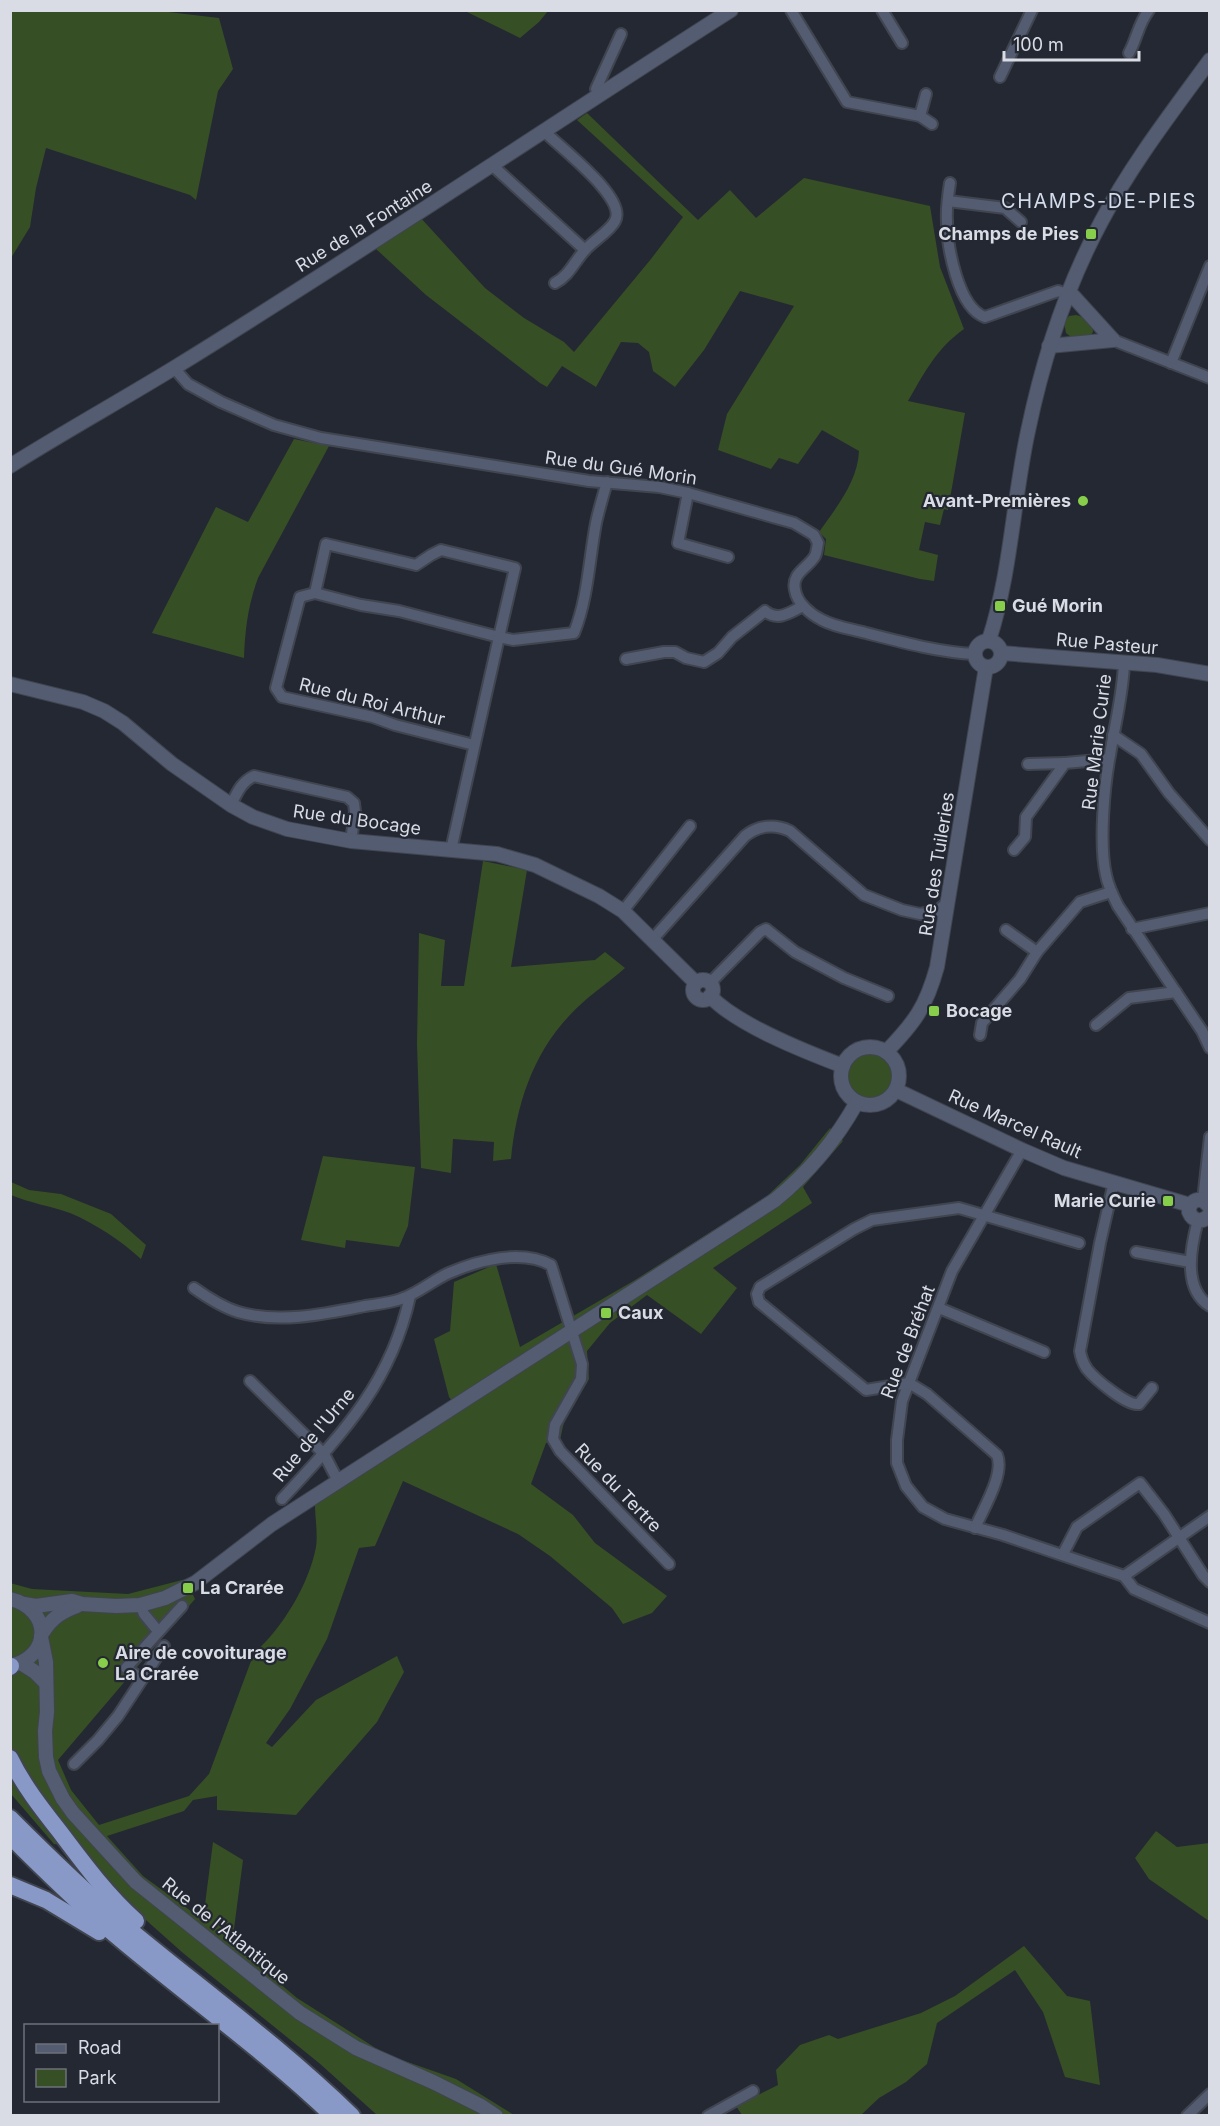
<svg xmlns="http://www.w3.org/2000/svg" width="1220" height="2126" font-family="Inter,sans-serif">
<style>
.green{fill:#374f25}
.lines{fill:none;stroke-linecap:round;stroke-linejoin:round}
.minor-casing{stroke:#40454f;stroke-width:14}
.tertiary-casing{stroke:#40454f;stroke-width:16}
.trunk-casing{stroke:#40454f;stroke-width:20}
.minor{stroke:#545c71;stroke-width:10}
.tertiary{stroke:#545c71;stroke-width:14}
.trunk{stroke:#8899c8;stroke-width:16}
.poi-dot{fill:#87cf4a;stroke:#232833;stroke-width:2}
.labels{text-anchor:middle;stroke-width:4.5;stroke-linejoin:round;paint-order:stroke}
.street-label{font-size:18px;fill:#d9dce4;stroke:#232833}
.poi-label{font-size:18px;font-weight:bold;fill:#d9dce4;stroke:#232833;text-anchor:start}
.neighbourhood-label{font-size:20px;letter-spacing:1.5px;fill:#d4dbea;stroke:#232833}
</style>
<rect width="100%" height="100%" fill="#232833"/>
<!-- green -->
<g class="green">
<polygon points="160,11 219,18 233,69 218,91 196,200 190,195 46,148 36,188 30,227 11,258 11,11"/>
<polygon points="465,11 548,11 539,22 520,38"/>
<path d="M587 113 698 220 730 190 756 218 804 178 930 206 940 267 964 329C936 349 925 372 908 401L965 413 948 510 944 509 940 525 925 522 919 550 938 555 934 581 920 579 824 555 826 539 819 532C836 508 858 481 859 451L822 430 798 464 779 458 771 469 718 450 727 414 794 306 740 291 704 350 675 387 653 371 649 352 638 343 621 342 596 387 562 366 547 387 540 383 426 295 376 249 378 243 419 216 485 288 524 318 564 342 574 352 651 259 683 217 577 120Z"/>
<path d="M1076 315C1084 316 1093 324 1093 332L1090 336 1072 338 1066 333 1064 322 1069 316Z"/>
<path d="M294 439 329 446 258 578C248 605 245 630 244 658L152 633 216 507 248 522Z"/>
<path d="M483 861 527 870 511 967 595 960 605 952 625 968C607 984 585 998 569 1016 532 1055 516 1107 511 1159L493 1161 494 1142 453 1139 451 1173 421 1168 417 1044 419 933 445 940 441 986H464Z"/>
<circle cx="870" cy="1076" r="22"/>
<path d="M830 1128 843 1141 803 1187 812 1203 713 1268 737 1288 701 1334 647 1295 610 1323 587 1351 589 1379 564 1422 560 1440 546 1443 531 1484 573 1515 595 1543 667 1596 652 1613 623 1624 612 1608 550 1556 518 1534 403 1481 375 1546 359 1548 327 1639 290 1709 266 1743 272 1747 316 1700 397 1656 404 1672 377 1722 296 1815 217 1810V1796L193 1800 184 1811 107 1836 143 1876 203 1920 213 1842 243 1860 232 1944 297 1998 385 2054 456 2079 514 2115H377L319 2063 183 1953 120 1897 81 1847 54 1844 11 1794 10 1583 32 1589 128 1594 186 1579 195 1599 58 1760 71 1790 99 1825 189 1796 209 1774 254 1653C282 1629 309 1584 316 1547 318 1534 315 1518 315 1505L460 1411 449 1397 434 1339 450 1331 454 1282 496 1264 520 1347 635 1280 767 1196 800 1165Z"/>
<polygon points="323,1156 415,1167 408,1226 399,1247 346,1240 345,1248 301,1240"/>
<path d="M11 1182 29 1190 61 1194 111 1214 146 1245 141 1259C120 1240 96 1224 70 1213 50 1206 30 1203 11 1195Z"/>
<polygon points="1156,1831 1177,1847 1209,1843 1209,1921 1149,1879 1135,1858"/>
<polygon points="1024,1946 1067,1996 1090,2001 1100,2085 1065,2077 1043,2012 1015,1970 937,2023 927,2064 906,2082 879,2098 861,2115 742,2115 736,2106 778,2085 776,2070 800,2045 829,2035 838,2039 921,2013 955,1996"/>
</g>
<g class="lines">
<defs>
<g id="minor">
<polyline points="791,10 847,102 920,116 932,124"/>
<polyline points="882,10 902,43"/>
<path d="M1129 53C1137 39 1138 24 1149 10"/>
<polyline points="1000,77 1032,10"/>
<polyline points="598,95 596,89 621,34"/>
<polyline points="920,116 926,94"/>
<path d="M544 131C559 147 628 198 615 221 610 231 593 241 585 250 574 262 569 276 555 283"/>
<polyline points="493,166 585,250"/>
<path d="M950 183C948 196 946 208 947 221 947 246 958 308 985 317L1058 291 1068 294"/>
<polyline points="948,201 1005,208 1021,222"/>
<polyline points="1113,340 1210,378"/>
<polyline points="1171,363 1210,266"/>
<path d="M174 368 188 384 221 402 274 425 321 438 589 481 659 487 688 493 794 523 814 535 818 543C817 547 817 552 815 556 808 568 791 573 795 590 797 603 810 614 822 620 835 627 851 629 866 633 901 642 938 652 975 654"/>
<polyline points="688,493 678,543 728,557"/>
<polyline points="315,593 326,544 416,565 431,555 441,550 515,568 499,637 399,611 361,605 315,593 300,597 276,688 282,697 373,717 395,725 474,745"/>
<path d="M626 659 664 652H675L686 658 704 662 718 653 732 637 765 611C778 622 791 612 803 606"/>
<path d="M1124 663C1123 694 1115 724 1110 755 1104 786 1099 845 1106 875 1108 886 1113 896 1118 906L1202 1031 1210 1048"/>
<polyline points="1113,735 1141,754 1169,793 1210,840"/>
<polyline points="1028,764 1065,763"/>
<path d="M231 805C237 793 241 782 254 776L347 797 354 803 355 812 351 841"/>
<path d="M451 850 499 637 513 640 574 633C588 598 589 560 596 523 599 509 603 496 607 482"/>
<polyline points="1014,850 1025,837 1026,817 1065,763 1109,759"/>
<polyline points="623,911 690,826"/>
<polyline points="1132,929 1210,913"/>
<polyline points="1006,930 1037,952"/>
<path d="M652 940 745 836C759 825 775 824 790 831L864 895 902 910 920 914 937 911 948 902"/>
<polyline points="710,983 760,932 766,929 795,952 844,978 888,996"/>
<polyline points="1096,1025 1129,998 1176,992"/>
<polyline points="980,1035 982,1023 1020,979 1037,952 1080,902 1111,892"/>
<polyline points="1022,1150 952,1271 902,1401 897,1440 897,1463 906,1486 923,1507 945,1519 1003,1535 1124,1576 1210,1516"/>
<path d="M1114 1182 1100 1243 1080 1351C1081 1358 1083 1363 1087 1369 1095 1379 1127 1406 1139 1404L1152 1388"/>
<polyline points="1203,1200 1210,1137"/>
<path d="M1198 1220C1191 1246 1182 1289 1210 1306"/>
<polyline points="1136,1252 1190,1262"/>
<path d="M194 1288C208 1298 222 1307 238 1312 279 1324 325 1314 365 1306 377 1304 390 1303 401 1299 419 1293 433 1280 449 1273 479 1260 522 1249 551 1265L582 1364 581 1379 555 1425 553 1439 560 1451 669 1564"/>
<polyline points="939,1308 1044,1352"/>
<polyline points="250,1381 324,1454 338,1481"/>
<path d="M282 1499C341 1435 391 1384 410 1296"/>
<path d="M975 1528C983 1509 1005 1474 997 1455L927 1394 909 1383 866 1390 759 1302 757 1294 760 1287 854 1229 872 1220 959 1208 1079 1243"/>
<polyline points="1063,1554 1077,1527 1140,1483 1164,1514 1203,1575 1210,1582"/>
<polyline points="1124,1576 1134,1589 1210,1623"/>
<polyline points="140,1605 144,1614 158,1631"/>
<polyline points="142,1679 126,1668 182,1606"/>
<polyline points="74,1764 98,1740 118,1716 164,1646"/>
<polyline points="708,2116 753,2091"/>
<polyline points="1187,2116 1210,2094"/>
</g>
<g id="tertiary">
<polyline points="1068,294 1073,296 1113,340"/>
<polyline points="1049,346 1113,340"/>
<path d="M10 466C64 432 120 401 174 368 362 252 545 129 731 10"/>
<path d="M989 640C1011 573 1013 500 1028 431 1043 359 1066 287 1101 222 1131 165 1172 112 1210 60"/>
<circle cx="988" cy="654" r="13"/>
<polyline points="1001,653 1157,665 1210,674"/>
<polyline points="10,684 83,702 104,711 123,723 172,764 231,805 253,817 287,829 351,841 497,854 535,865 599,896 623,911 696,983"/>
<circle cx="703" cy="990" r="10"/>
<path d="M710 996C737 1025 806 1052 843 1066"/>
<circle cx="870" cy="1076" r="29"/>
<path d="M886 1052C915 1022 926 1007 937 967L986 667"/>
<polyline points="896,1090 1022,1150 1064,1168 1190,1205"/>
<path d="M1210 1207 1203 1200C1194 1199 1189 1203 1189 1212 1193 1222 1204 1223 1210 1214"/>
<path d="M10 1599C52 1609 52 1657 10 1666"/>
<path d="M24 1604 36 1606 72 1601 82 1604 116 1606 140 1605 165 1598 195 1583 272 1524 775 1200C808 1173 836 1140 857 1102"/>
<path d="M43 1632C52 1618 61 1612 77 1606"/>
<polyline points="41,1637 46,1662 47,1712 45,1731 46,1757 49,1771 63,1799 73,1813 136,1882 300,2013 356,2048 433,2082 481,2106 496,2116"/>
<polyline points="21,1663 35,1672 46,1683"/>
</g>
<g id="trunk">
<polyline points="10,1667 11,1666"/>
<path d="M10 1758C23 1785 42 1809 60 1832 84 1864 107 1895 136 1921"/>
<path d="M10 1818C47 1855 84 1891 124 1925 200 1988 280 2046 352 2116"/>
<path d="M10 1836C44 1870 78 1903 114 1934 186 1995 264 2050 333 2116"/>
<polyline points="10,1885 46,1900 99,1932"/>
</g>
</defs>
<!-- minor casing -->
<use href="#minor" class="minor-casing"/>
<!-- tertiary casing -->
<use href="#tertiary" class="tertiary-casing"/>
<!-- trunk casing -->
<use href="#trunk" class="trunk-casing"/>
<!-- minor -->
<use href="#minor" class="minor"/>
<!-- tertiary -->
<use href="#tertiary" class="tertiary"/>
<!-- trunk -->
<use href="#trunk" class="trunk"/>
</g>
<!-- markers -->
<g class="poi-dot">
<rect x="1085" y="228" width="12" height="12" rx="3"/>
<circle cx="1083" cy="501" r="6"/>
<rect x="994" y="600" width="12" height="12" rx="3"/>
<rect x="928" y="1005" width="12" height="12" rx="3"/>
<rect x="1162" y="1195" width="12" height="12" rx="3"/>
<rect x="600" y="1307" width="12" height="12" rx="3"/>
<rect x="182" y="1582" width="12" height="12" rx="3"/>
<circle cx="103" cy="1663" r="6"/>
</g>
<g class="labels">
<!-- street labels -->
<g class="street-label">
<text transform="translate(364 226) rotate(-32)" y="6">Rue de la Fontaine</text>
<text transform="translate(621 468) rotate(8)" y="6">Rue du Gué Morin</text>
<text transform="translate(1107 644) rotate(5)" y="6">Rue Pasteur</text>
<text transform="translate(372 702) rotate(14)" y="6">Rue du Roi Arthur</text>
<text transform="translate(1097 742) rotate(-83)" y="6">Rue Marie Curie</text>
<text transform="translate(357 820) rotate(8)" y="6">Rue du Bocage</text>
<text transform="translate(937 864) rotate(-81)" y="6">Rue des Tuileries</text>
<text transform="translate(1015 1124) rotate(24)" y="6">Rue Marcel Rault</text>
<text transform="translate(908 1342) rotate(-69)" y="6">Rue de Bréhat</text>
<text transform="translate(314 1435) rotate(-50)" y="6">Rue de l'Urne</text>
<text transform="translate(618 1488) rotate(46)" y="6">Rue du Tertre</text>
<text transform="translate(226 1931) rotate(39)" y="6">Rue de l'Atlantique</text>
</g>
<!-- poi labels -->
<g class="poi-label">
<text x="1079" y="240" text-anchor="end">Champs de Pies</text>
<text x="1071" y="507" text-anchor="end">Avant-Premières</text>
<text x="1012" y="612">Gué Morin</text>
<text x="946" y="1017">Bocage</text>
<text x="1156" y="1207" text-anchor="end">Marie Curie</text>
<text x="618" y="1319">Caux</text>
<text x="200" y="1594">La Crarée</text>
<text x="115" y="1659">Aire de covoiturage<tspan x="115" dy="21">La Crarée</tspan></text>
</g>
<!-- neighbourhood labels -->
<g class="neighbourhood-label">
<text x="1099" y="208">CHAMPS-DE-PIES</text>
</g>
</g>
<!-- border -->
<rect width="1220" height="2126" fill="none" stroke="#d9dce4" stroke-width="24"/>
<!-- legend -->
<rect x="24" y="2024" width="195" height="78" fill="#232833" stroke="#6c707a" stroke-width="1.5"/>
<rect x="36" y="2044" width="30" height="9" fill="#545c71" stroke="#6c707a" stroke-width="1.5"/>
<text x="78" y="2054" font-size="18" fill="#d9dce4">Road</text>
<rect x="36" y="2069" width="30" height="18" fill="#374f25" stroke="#6c707a" stroke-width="1.5"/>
<text x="78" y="2084" font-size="18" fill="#d9dce4">Park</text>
<!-- scale -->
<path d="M1004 51v9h135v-9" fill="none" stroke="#d9dce4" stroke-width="3"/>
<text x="1013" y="51" font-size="18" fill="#d9dce4" stroke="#232833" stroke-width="4.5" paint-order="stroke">100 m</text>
</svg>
